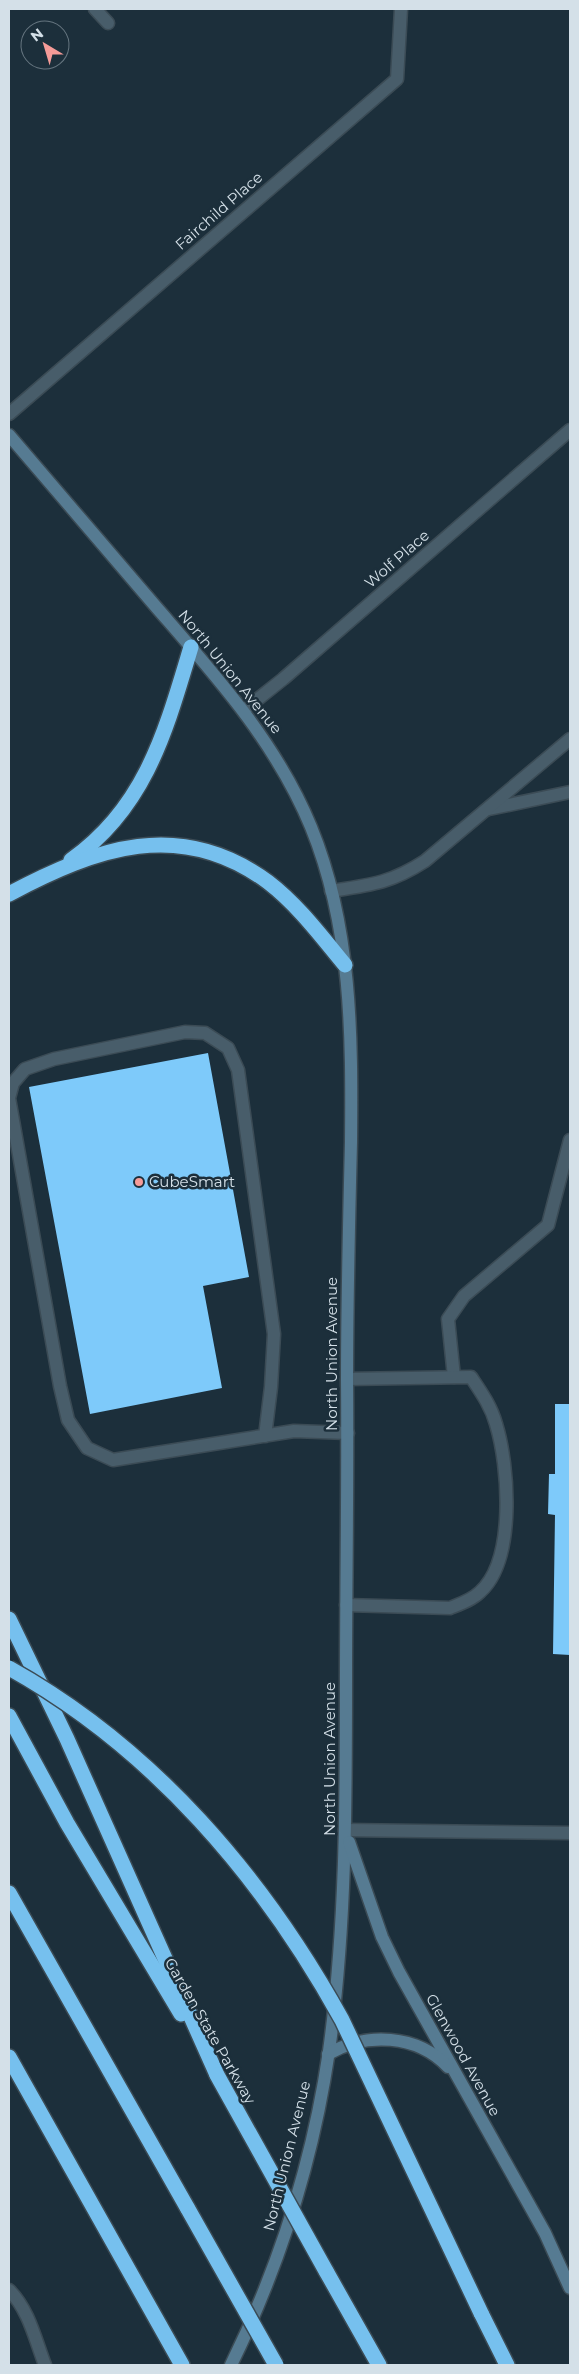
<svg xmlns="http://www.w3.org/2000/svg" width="579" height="2374" font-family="Montserrat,sans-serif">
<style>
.building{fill:#7ecafa}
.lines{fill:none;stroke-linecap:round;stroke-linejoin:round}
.lane-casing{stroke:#3b4b55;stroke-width:15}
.street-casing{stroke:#3b4b55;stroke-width:15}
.secondary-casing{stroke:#3b4b55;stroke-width:15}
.highway-casing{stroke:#3b4b55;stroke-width:18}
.lane{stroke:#485d6a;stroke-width:12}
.street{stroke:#485d6a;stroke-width:12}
.secondary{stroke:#567b92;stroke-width:12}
.highway{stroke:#76c0ee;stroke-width:15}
.highway-bridge-casing{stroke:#3b4b55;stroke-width:18;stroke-linecap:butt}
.highway-bridge{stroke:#76c0ee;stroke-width:15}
.poi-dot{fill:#f59b98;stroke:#1c2f3b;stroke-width:2}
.labels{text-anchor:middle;stroke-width:5;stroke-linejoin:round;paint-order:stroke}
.street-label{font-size:15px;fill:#d4e0e8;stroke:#1c2f3b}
.poi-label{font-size:15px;fill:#d4e0e8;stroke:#1c2f3b;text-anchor:start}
</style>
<rect width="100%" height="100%" fill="#1c2f3b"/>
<!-- building -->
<g class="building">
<polygon points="208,1053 249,1277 203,1286 222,1388 90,1414 29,1087"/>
<polygon points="555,1404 570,1404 570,1655 553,1654 555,1515 548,1514 549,1474 555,1474"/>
</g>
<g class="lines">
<defs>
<g id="lane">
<polyline points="95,9 108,23"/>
<polyline points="489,809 570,792"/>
<path d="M331 891C371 885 391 883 425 861L570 739"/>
<polyline points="454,1377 448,1319 464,1296 548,1225 570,1140"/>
<polyline points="265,1436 271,1387 274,1334 238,1070 228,1048 205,1033 185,1032 54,1059 25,1069 13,1083 9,1098 60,1386 68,1420 87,1448 113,1460 294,1431 348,1433"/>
<path d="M346 1605 450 1608C460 1604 472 1600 480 1592 516 1560 509 1466 496 1424 491 1406 481 1392 471 1377L347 1379"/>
<polyline points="346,1830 570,1833"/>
<path d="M9 2290C29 2310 35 2339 45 2365"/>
</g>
<g id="street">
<polyline points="9,414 397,79 401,9"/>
<polyline points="244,710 283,679 570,430"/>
</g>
<g id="secondary">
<path d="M9 435C58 493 108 550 157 608 216 676 276 742 311 827 352 927 352 1036 351 1142 349 1221 347 1301 347 1380 348 1480 346 1580 346 1679 346 1803 346 1928 329 2051 313 2160 279 2267 231 2365"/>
<polyline points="349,1842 382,1937 399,1972 545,2233 570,2288"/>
<path d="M328 2054C366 2032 417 2034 448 2067"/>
</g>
<g id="highway">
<path d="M71 860C146 807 166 730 191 647"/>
<path d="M9 894C96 848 180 817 268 882 298 905 321 936 345 965"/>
<polyline points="9,1619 67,1739 217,2075"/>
<polyline points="9,1716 67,1823 181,2014"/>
<polyline points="9,1893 188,2209"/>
<polyline points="9,2057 182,2365"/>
<polyline points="326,2271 379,2365"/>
<polyline points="481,2313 507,2365"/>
</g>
</defs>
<!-- lane casing -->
<use href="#lane" class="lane-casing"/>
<!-- street casing -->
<use href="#street" class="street-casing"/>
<!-- secondary casing -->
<use href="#secondary" class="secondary-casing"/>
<!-- highway casing -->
<use href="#highway" class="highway-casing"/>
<!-- lane -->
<use href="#lane" class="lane"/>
<!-- street -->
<use href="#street" class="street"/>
<!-- secondary -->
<use href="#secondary" class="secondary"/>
<!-- highway -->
<use href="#highway" class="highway"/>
<defs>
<g id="highway-bridge">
<path d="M9 1668C153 1748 263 1877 342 2020L481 2313"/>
<polyline points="217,2075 326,2271"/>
<polyline points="188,2209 276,2365"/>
</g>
</defs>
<!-- highway-bridge casing -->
<use href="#highway-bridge" class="highway-bridge-casing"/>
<!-- highway-bridge -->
<use href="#highway-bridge" class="highway-bridge"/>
</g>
<!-- markers -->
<circle class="poi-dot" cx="139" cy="1182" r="5"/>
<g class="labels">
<!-- street labels -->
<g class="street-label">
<text transform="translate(219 211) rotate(-41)" y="5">Fairchild Place</text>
<text transform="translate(397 559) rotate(-41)" y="5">Wolf Place</text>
<text transform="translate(230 672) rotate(51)" y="5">North Union Avenue</text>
<text transform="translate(332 1354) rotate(-90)" y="5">North Union Avenue</text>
<text transform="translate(330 1759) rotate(-90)" y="5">North Union Avenue</text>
<text transform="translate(210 2031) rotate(60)" y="5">Garden State Parkway</text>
<text transform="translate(463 2055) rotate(61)" y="5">Glenwood Avenue</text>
<text transform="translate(287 2156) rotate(-76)" y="5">North Union Avenue</text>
</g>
<!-- poi labels -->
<g class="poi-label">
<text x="149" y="1187">CubeSmart</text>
</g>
</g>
<!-- border -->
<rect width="579" height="2374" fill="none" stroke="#d4e0e8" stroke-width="20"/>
<!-- north arrow -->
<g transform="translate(45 45) rotate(322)"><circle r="24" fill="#1c2f3b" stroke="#667680"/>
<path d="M0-4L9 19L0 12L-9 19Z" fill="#f59b98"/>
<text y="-8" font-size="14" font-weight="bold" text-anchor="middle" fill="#d4e0e8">N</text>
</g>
</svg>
